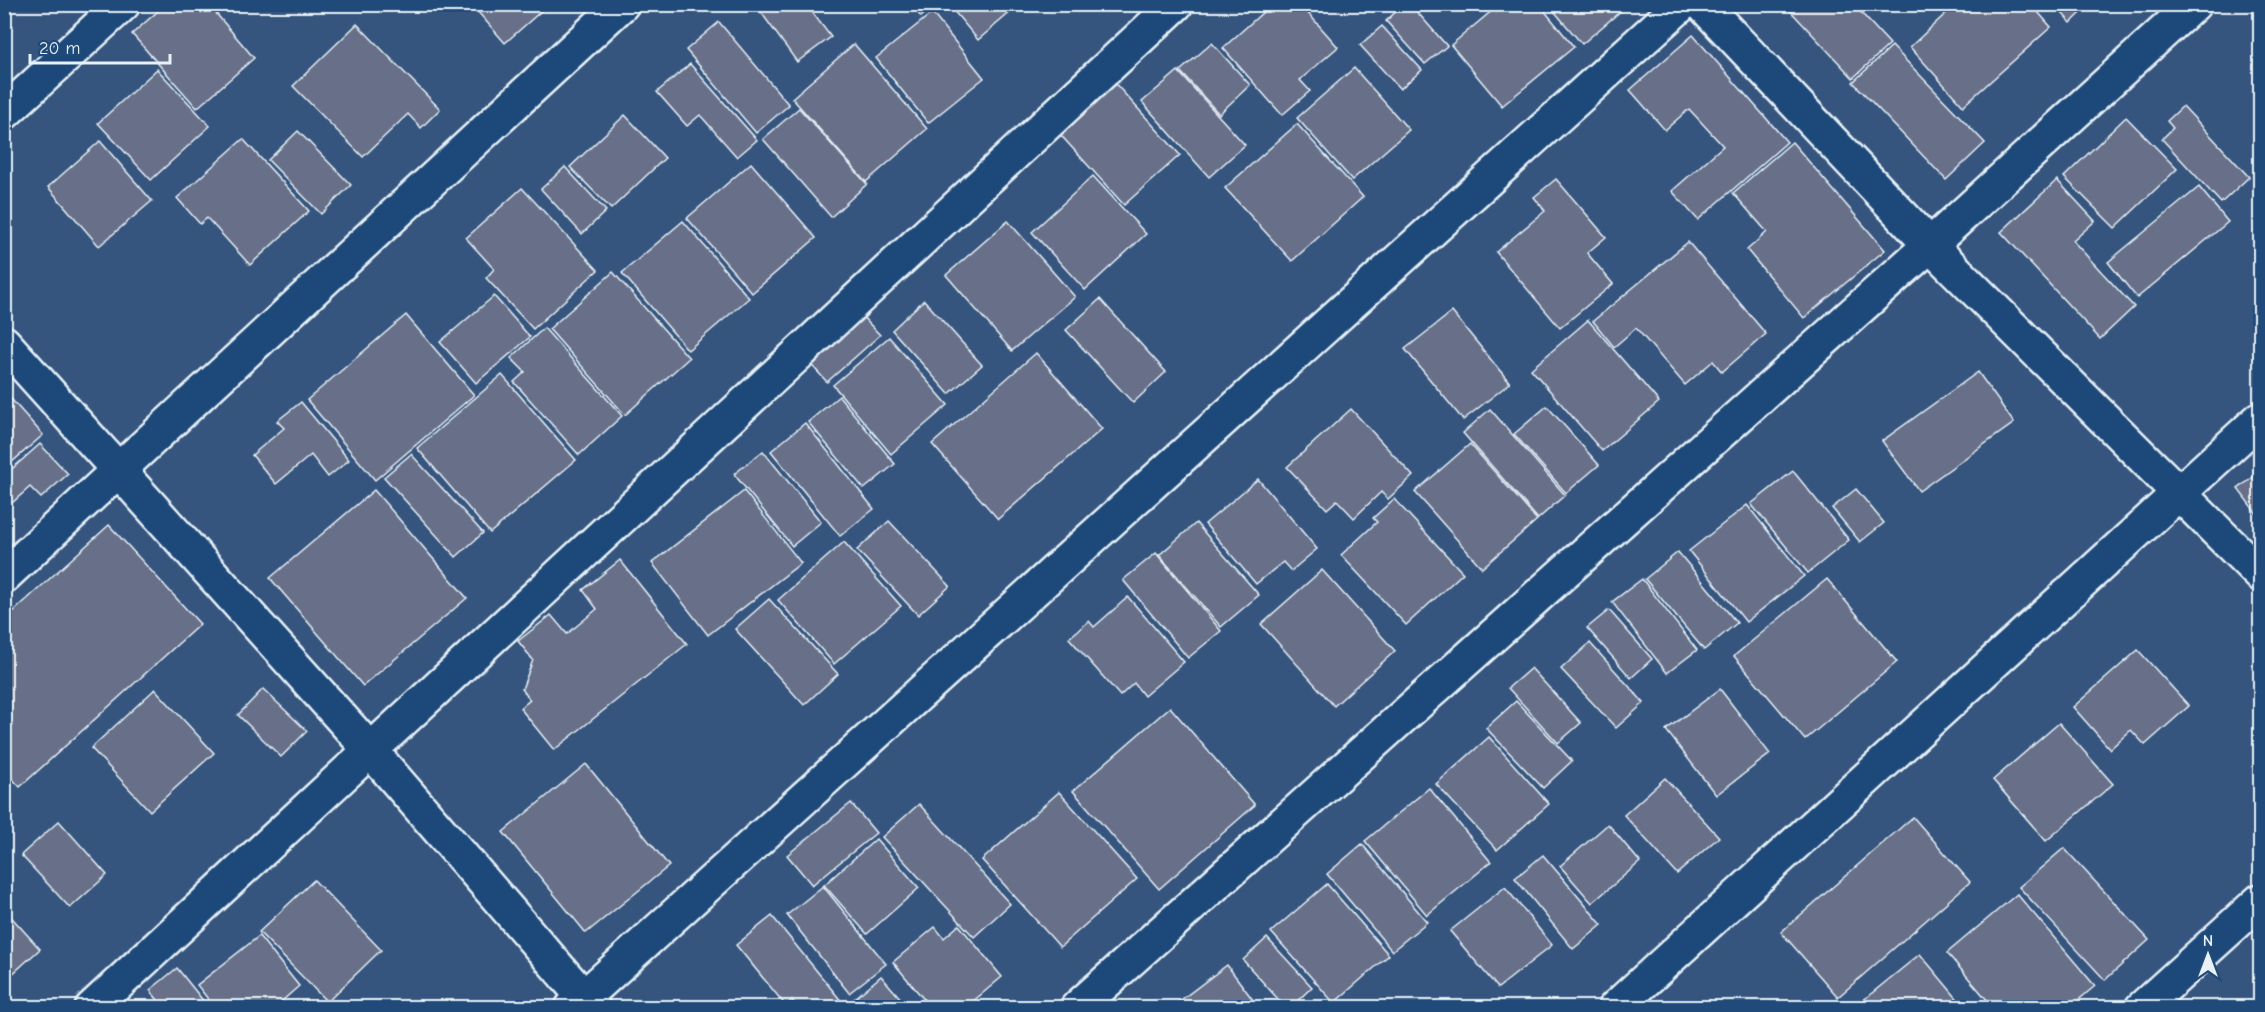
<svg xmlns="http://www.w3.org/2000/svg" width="2265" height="1012" font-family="'Comic Neue',sans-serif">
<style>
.building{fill:#687089;stroke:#e8f1f8;stroke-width:1.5}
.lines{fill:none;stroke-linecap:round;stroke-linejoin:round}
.street-casing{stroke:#e8f1f8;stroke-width:38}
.secondary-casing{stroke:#e8f1f8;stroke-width:38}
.street{stroke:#1f4a7a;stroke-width:33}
.secondary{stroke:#1f4a7a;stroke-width:33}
</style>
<rect width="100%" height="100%" fill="#35557e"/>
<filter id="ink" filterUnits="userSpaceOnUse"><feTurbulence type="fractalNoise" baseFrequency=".0167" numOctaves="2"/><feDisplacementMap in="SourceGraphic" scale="12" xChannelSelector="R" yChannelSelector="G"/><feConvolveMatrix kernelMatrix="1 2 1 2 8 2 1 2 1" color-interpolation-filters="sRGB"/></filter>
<g filter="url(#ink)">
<!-- building -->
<g class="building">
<polygon points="166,4 208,4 254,58 197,108 132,34"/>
<polygon points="471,4 549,4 505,43"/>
<polygon points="755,4 806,4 831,37 797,62"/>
<polygon points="911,4 936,4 921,17"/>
<polygon points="948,4 1020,4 978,40"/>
<polygon points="1272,4 1300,4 1338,47 1300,80 1310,91 1282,115 1223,48"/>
<polygon points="1404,4 1410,4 1447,46 1425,64 1386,21"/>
<polygon points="1500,4 1539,4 1574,47 1502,106 1451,45"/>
<polygon points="1548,4 1629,4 1582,44"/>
<polygon points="1784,4 1853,4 1890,44 1853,78"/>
<polygon points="1956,4 2031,4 2051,27 1963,106 1910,47"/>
<polygon points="2054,4 2090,4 2071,23"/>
<polygon points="932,13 984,78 928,123 876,58"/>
<polygon points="719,22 789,105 756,133 686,50"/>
<polygon points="357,24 440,109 421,128 408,114 363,157 293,86"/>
<polygon points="1382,26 1422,70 1400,89 1360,45"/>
<polygon points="1693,35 1787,142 1698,220 1672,191 1723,146 1689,109 1665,130 1630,90"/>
<polygon points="1212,43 1250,85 1219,114 1180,71"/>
<polygon points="854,44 927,129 866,182 792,98"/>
<polygon points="1892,46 1985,143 1946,180 1853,82"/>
<polygon points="690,64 757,140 737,157 700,115 687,126 657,92"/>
<polygon points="1354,68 1409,130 1352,180 1297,118"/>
<polygon points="157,69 210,126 151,180 98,123"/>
<polygon points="1178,71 1245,145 1209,177 1142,102"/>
<polygon points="1112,80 1180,155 1124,205 1056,130"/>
<polygon points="2183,106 2249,177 2221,203 2162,139 2173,128 2167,121"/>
<polygon points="799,108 867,184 831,217 763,139"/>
<polygon points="625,115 665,158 611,209 570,167"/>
<polygon points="2126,117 2177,169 2115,228 2064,177"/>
<polygon points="1297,124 1363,197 1292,261 1225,188"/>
<polygon points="298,131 351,185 321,214 268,160"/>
<polygon points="243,139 309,211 250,265 207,218 200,224 177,198"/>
<polygon points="100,141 152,201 99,246 48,187"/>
<polygon points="1792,142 1885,250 1804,318 1747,250 1767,232 1733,193"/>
<polygon points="751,163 816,238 752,293 687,218"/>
<polygon points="565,167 606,211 582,234 541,189"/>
<polygon points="1093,176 1146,234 1085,290 1032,232"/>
<polygon points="1556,179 1606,237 1587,253 1613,284 1560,328 1496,252 1545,211 1534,197"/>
<polygon points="2057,180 2095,221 2073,241 2134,307 2100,339 2001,232"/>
<polygon points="2199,187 2228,222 2137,298 2108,262"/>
<polygon points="522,188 598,270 533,329 486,278 494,269 466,238"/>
<polygon points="683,221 749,298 688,350 622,273"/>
<polygon points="1008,221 1075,297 1012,351 946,275"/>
<polygon points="1688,242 1766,334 1722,372 1713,361 1685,385 1636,328 1614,347 1593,321"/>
<polygon points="613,272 689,358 625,415 549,329"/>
<polygon points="494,296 530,337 476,383 440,342"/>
<polygon points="1100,299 1166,372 1133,403 1066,330"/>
<polygon points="924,300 982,365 949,394 892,330"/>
<polygon points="858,312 880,335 827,382 806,359"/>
<polygon points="1452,312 1510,383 1463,420 1405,349"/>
<polygon points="406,315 474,395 375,480 307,400"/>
<polygon points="1588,320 1659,402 1602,451 1531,369"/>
<polygon points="544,328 622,416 579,455 514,382 525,372 511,358"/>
<polygon points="889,337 948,405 891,454 833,385"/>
<polygon points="1036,353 1102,429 998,519 932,444"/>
<polygon points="1978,372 2014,423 1919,491 1882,441"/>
<polygon points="502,375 576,460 490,533 417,448"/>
<polygon points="4,391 43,435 4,469"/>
<polygon points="839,396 895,464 864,489 808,422"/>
<polygon points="301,402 349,460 328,477 311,455 276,484 252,455 284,428 277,421"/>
<polygon points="1547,406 1599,465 1566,493 1514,434"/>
<polygon points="1351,409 1413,476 1388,499 1381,492 1354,518 1337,500 1327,509 1287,467"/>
<polygon points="1490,409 1565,495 1538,519 1463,433"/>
<polygon points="805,423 874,509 840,536 771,451"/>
<polygon points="40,444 68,474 41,498 30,487 4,510 4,476"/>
<polygon points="1470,444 1537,520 1482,568 1415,492"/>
<polygon points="763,451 821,522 792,546 734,474"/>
<polygon points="411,454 483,533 456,557 384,477"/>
<polygon points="1793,471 1849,540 1808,573 1751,504"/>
<polygon points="2260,472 2260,518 2238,489"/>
<polygon points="1258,479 1317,549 1291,571 1283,562 1256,584 1205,524"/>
<polygon points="1856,489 1884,523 1860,542 1832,508"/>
<polygon points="374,490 467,598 363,686 270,578"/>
<polygon points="744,491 801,563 708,635 652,563"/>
<polygon points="1394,499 1463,573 1406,625 1341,555 1377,522 1373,518"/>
<polygon points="1747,505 1804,576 1746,622 1689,551"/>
<polygon points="889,521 950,586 918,615 857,550"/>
<polygon points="1196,523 1259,595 1221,627 1159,555"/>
<polygon points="109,525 200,624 20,787 4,770 4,620"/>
<polygon points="844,542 901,606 834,664 778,600"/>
<polygon points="1678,552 1737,623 1704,650 1645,579"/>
<polygon points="1156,553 1221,631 1188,658 1123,580"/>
<polygon points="620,560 687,644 554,750 520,708 530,700 522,689 533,660 518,641 551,615 567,634 597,609 583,590"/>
<polygon points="1322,570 1395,651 1334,706 1261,624"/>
<polygon points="1642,579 1697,650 1667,673 1612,602"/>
<polygon points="1827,579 1897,662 1805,740 1734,656"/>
<polygon points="1128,597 1184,662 1144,696 1134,683 1120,696 1069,638 1089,621 1094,627"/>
<polygon points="769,599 838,674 804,705 735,629"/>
<polygon points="1609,610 1652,659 1631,678 1587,628"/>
<polygon points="1590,643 1644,703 1616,728 1561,669"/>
<polygon points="2138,650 2189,706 2145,745 2131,730 2110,749 2073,707"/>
<polygon points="1531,668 1581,723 1558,743 1508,688"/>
<polygon points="155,689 214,753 150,811 91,748"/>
<polygon points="263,689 307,731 281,757 238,715"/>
<polygon points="1720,689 1770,754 1716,795 1666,730"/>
<polygon points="1516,701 1572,761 1543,788 1486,728"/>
<polygon points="1170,707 1255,805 1159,889 1073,791"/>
<polygon points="2059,723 2113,784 2046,841 1993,780"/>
<polygon points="1489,737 1549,804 1497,850 1436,784"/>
<polygon points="586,764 669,866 586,933 503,832"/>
<polygon points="1665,778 1719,837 1677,874 1624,815"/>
<polygon points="1429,788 1491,862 1427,915 1365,841"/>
<polygon points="1059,792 1137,879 1060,947 982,860"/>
<polygon points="851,803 876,833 812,885 787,855"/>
<polygon points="919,804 1010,904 974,937 882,837"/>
<polygon points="1913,817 1970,882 1838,997 1781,932"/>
<polygon points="59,821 107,875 70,908 21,855"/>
<polygon points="1608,824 1640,862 1592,903 1560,866"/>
<polygon points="876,839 919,888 867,934 824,885"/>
<polygon points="1362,844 1427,922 1392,951 1327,874"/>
<polygon points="2064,848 2149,940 2105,980 2019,887"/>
<polygon points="1543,855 1602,925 1573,949 1515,878"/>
<polygon points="314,880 381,950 327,1002 259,932"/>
<polygon points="1327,884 1389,955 1334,1003 1271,932"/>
<polygon points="823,886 886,964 849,993 787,915"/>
<polygon points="1505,887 1552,945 1498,988 1450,931"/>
<polygon points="2017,894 2095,986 2069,1008 1994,1008 1947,953"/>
<polygon points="4,909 40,949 9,977 4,973"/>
<polygon points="772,916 842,1002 835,1008 798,1008 792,1000 786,1006 736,945"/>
<polygon points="959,925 1002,977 965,1008 931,1008 893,962 935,927 944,938"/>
<polygon points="259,936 299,986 274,1008 215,1008 197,985"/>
<polygon points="1267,938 1312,987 1290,1008 1286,1008 1243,960"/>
<polygon points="1920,954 1965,1008 1858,1008 1856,1006"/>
<polygon points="1227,965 1259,1008 1181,1008 1177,1003"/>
<polygon points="177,968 209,1008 164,1008 150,990"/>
<polygon points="881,976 909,1008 851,1008 848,1004"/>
</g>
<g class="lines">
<defs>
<g id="street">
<polyline points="4,113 123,4"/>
<polyline points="4,343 371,751 593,1008"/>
<polyline points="4,576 622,4"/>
<polyline points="92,1008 1176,4"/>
<polyline points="572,1008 1682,4"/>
<polyline points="1077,1008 1930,245 2194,4"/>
<polyline points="1615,1008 2260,419"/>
<polyline points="2142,1008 2260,901"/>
</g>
<polyline id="secondary" points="1702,4 1930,245 2260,574"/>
</defs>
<!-- street casing -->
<use href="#street" class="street-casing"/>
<!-- secondary casing -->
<use href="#secondary" class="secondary-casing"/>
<!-- street -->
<use href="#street" class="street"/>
<!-- secondary -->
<use href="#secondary" class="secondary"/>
</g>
</g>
<!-- margin -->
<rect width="2265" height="1012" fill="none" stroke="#1f4a7a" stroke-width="24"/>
<rect x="12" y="12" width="2241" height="988" fill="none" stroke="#e8f1f8" stroke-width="2" filter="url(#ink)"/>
<!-- north arrow -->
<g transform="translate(2208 955)" stroke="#1f4a7a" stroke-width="4.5" paint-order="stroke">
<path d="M0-4.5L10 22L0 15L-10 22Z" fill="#e8f1f8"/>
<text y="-9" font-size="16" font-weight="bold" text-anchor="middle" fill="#e8f1f8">N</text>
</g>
<!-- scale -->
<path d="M30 54v9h140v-9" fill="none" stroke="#e8f1f8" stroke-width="3"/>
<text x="39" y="54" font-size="18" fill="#e8f1f8" stroke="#1f4a7a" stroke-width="4.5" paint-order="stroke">20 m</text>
</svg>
